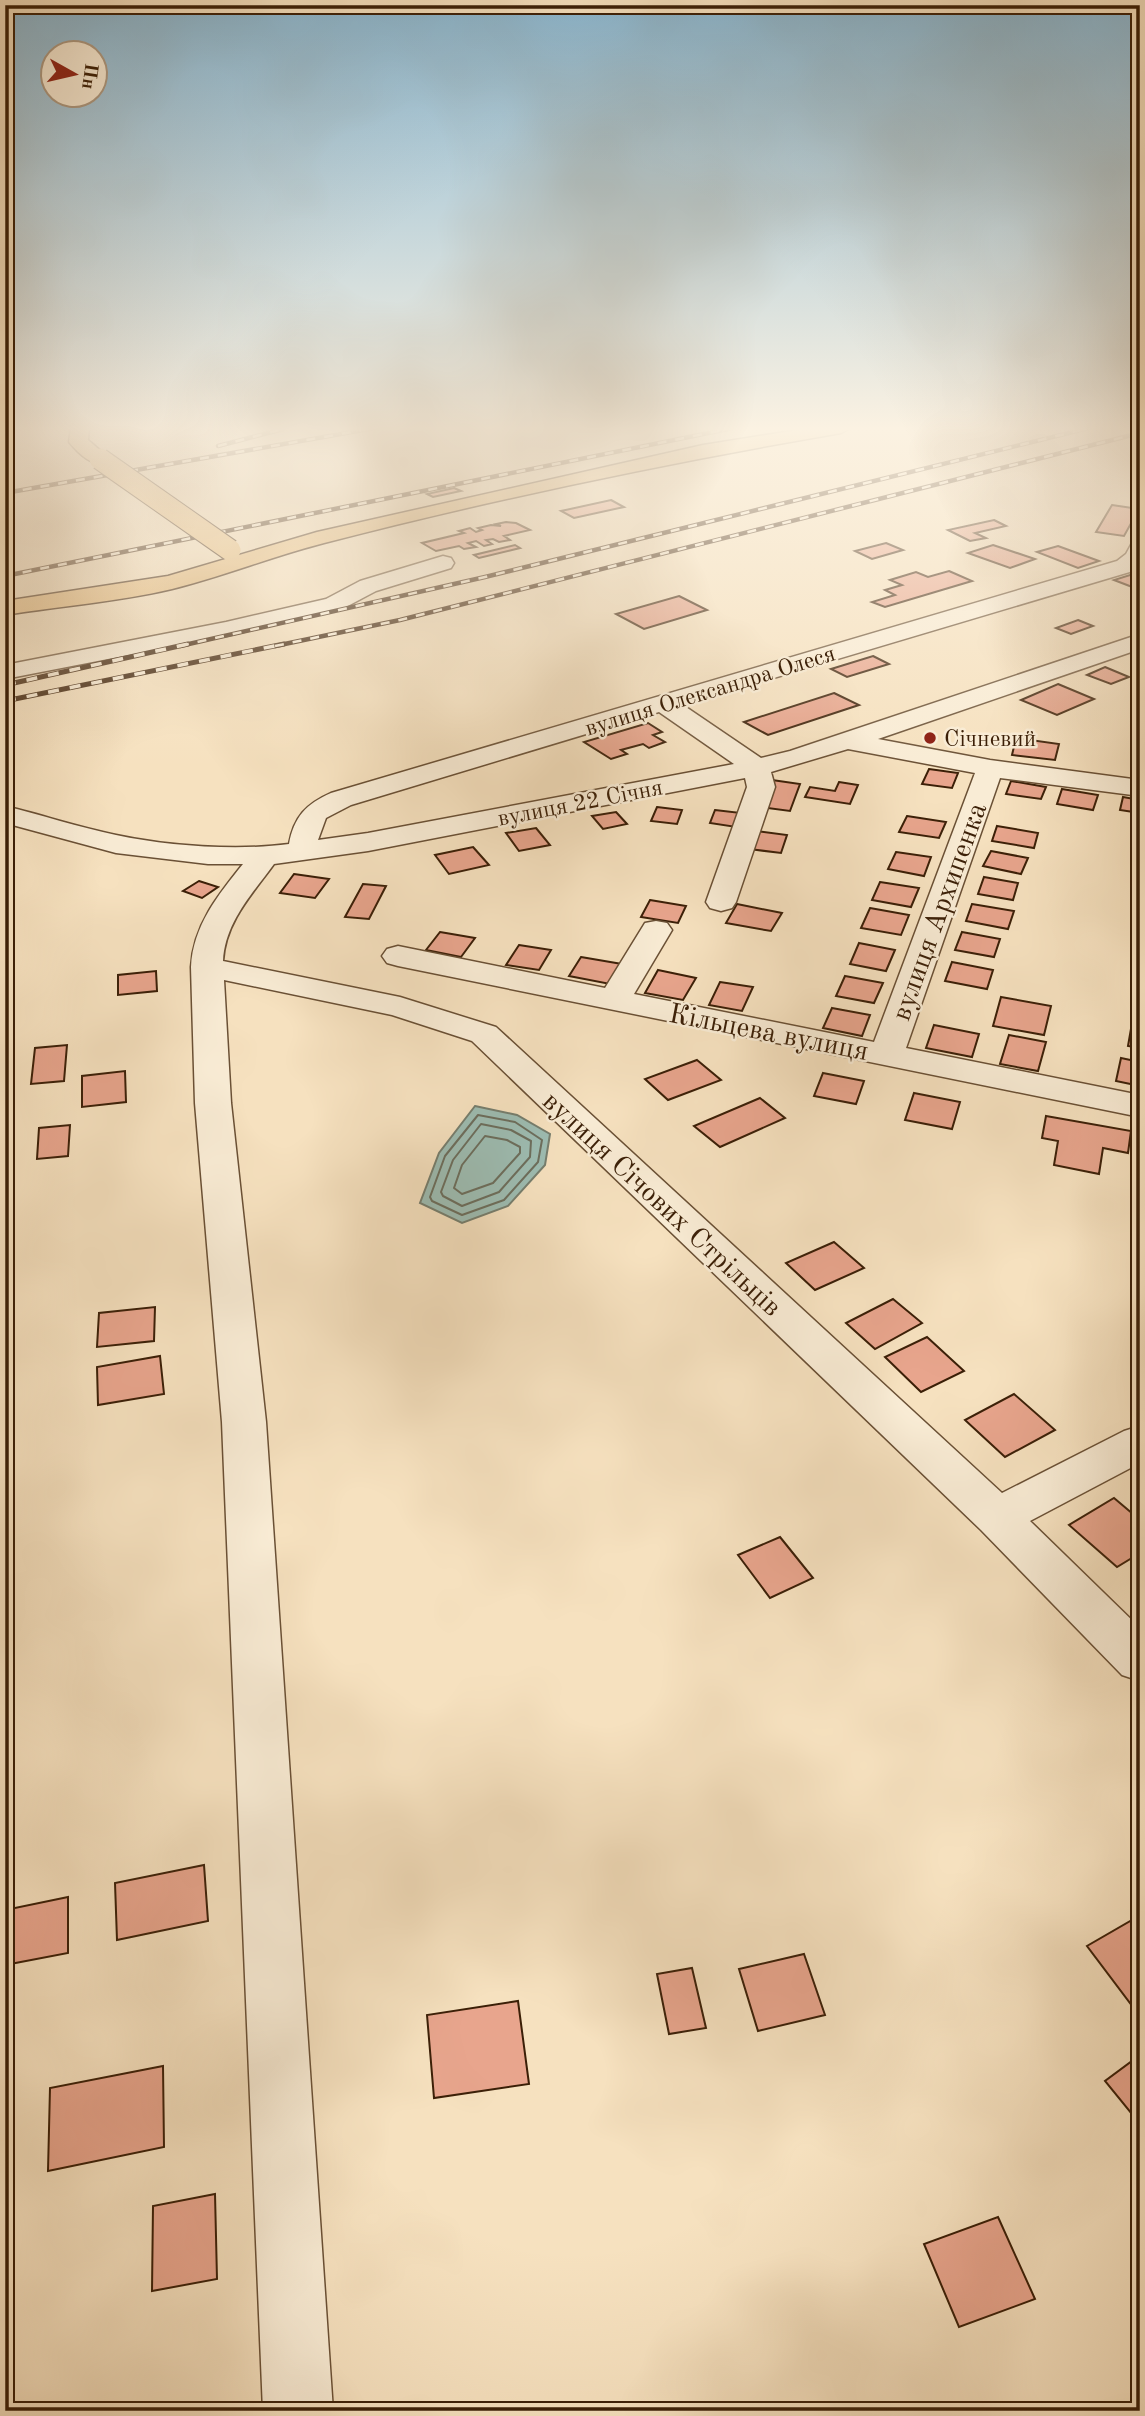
<svg xmlns="http://www.w3.org/2000/svg" width="1145" height="2416" font-family="'Old Standard TT',serif">
<style>
.water{fill:#9dbdb3;stroke:#767e6e;stroke-width:2}
.lines{fill:none;stroke-linecap:round;stroke-linejoin:round}
.shore{stroke:#6c6e5d;stroke-width:2}
.building{fill:#e8a58d;stroke:#3b1f07;stroke-width:2}
.minor-casing{stroke:#6a5035;stroke-width:3}
.major-casing{stroke:#3b1f07;stroke-width:3}
.highway-casing{stroke:#3b1f07;stroke-width:3}
.minor{fill:#f9ecd5;fill-rule:evenodd}
.major{fill:#ebc080;fill-rule:evenodd}
.highway{fill:#ebc080;fill-rule:evenodd}
.rail-far1-casing{stroke:#3b1f07;stroke-width:4.5}
.rail-casing{stroke:#3b1f07;stroke-width:5}
.rail-far1{stroke:#f9ecd5;stroke-width:2.5;stroke-dasharray:9;stroke-linecap:butt}
.rail{stroke:#f9ecd5;stroke-width:3.5;stroke-dasharray:11;stroke-linecap:butt}
.major-bridge-casing{stroke:#3b1f07;stroke-width:23;stroke-linecap:butt}
.major-bridge{stroke:#ebc080;stroke-width:21}
.poi-dot{fill:#8f2418;stroke:#f9ecd5;stroke-width:2.5}
.labels{text-anchor:middle;stroke-width:5;stroke-linejoin:round;paint-order:stroke}
.far-street-label{font-size:23px;fill:#3b1f07;stroke:#f9ecd5}
.far-poi-label{font-size:23px;fill:#3b1f07;stroke:#f9ecd5;text-anchor:start}
.street-label{font-size:28px;fill:#3b1f07;stroke:#f9ecd5}
</style>
<rect width="100%" height="100%" fill="#f6e1bf"/>
<filter id="stains"><feTurbulence type="fractalNoise" baseFrequency=".00286" numOctaves="4"/><feColorMatrix values="0 0 0 0 .2 0 0 0 0 .09 0 0 0 0 .02 0 0 0 .5 -.17"/></filter>
<radialGradient id="worn" r=".72"><stop offset=".6" stop-color="#630" stop-opacity="0"/><stop offset="1" stop-color="#630" stop-opacity=".3"/></radialGradient>
<!-- water -->
<polygon class="water" points="475,1106 517,1115 550,1134 545,1165 508,1206 462,1223 420,1203 439,1153"/>
<g class="lines">
<!-- shore -->
<g class="shore">
<polygon points="478,1115 515,1122 542,1140 538,1162 504,1200 462,1215 432,1201 430,1197 445,1156"/>
<polygon points="481,1124 511,1130 531,1141 530,1157 499,1192 462,1206 443,1196 441,1192 453,1160"/>
<polygon points="485,1136 507,1140 520,1147 520,1153 493,1183 462,1194 454,1188 462,1165"/>
</g>
</g>
<!-- building -->
<g class="building">
<polygon points="454,488 461,491 433,497 427,494"/>
<polygon points="611,500 624,507 574,518 561,511"/>
<polygon points="1112,505 1139,509 1124,536 1096,532"/>
<polygon points="994,520 1006,526 975,533 986,538 970,541 948,530"/>
<polygon points="506,522 516,523 530,530 504,536 510,540 499,542 493,539 486,540 492,544 484,546 476,541 468,543 476,547 464,549 459,546 436,551 422,543 464,533 459,531 470,528 476,532 482,530 478,528 491,525 501,526 496,524"/>
<polygon points="886,543 903,550 872,559 855,551"/>
<polygon points="515,545 520,548 479,558 474,555"/>
<polygon points="993,545 1035,559 1010,568 968,553"/>
<polygon points="1058,546 1099,561 1078,568 1037,552"/>
<polygon points="949,571 972,581 885,607 872,602 895,595 885,590 902,585 890,580 916,572 928,577"/>
<polygon points="1130,575 1140,579 1140,590 1114,580"/>
<polygon points="679,596 707,610 644,629 616,614"/>
<polygon points="1078,620 1093,626 1071,634 1056,628"/>
<polygon points="873,656 889,664 847,677 831,669"/>
<polygon points="1105,667 1129,677 1111,684 1087,675"/>
<polygon points="1058,684 1094,699 1057,715 1021,700"/>
<polygon points="834,693 859,705 768,735 744,722"/>
<polygon points="648,723 662,732 653,735 665,742 649,748 643,744 621,750 627,754 611,759 584,742"/>
<polygon points="1016,738 1059,744 1055,760 1012,755"/>
<polygon points="929,769 958,773 952,788 922,784"/>
<polygon points="772,780 800,784 790,811 761,807"/>
<polygon points="1011,781 1046,787 1041,799 1006,794"/>
<polygon points="839,782 858,785 850,804 805,797 810,787 835,791"/>
<polygon points="1062,789 1098,795 1093,810 1057,804"/>
<polygon points="1123,797 1140,800 1140,813 1120,810"/>
<polygon points="657,807 682,810 677,824 651,821"/>
<polygon points="715,810 741,813 736,827 710,823"/>
<polygon points="616,812 627,824 603,829 592,816"/>
<polygon points="907,816 946,822 939,838 899,832"/>
<polygon points="997,826 1038,833 1034,848 992,841"/>
<polygon points="536,828 550,845 519,851 506,833"/>
<polygon points="756,831 787,835 781,853 749,849"/>
<polygon points="473,847 489,865 449,874 435,855"/>
<polygon points="991,851 1028,858 1021,874 983,866"/>
<polygon points="896,852 931,857 924,876 888,869"/>
<polygon points="294,874 329,879 315,898 280,893"/>
<polygon points="984,877 1018,883 1013,900 978,894"/>
<polygon points="199,881 218,887 202,898 183,891"/>
<polygon points="880,882 919,888 911,907 872,900"/>
<polygon points="363,884 386,886 369,919 345,917"/>
<polygon points="650,900 686,906 678,923 641,917"/>
<polygon points="737,904 782,913 771,931 726,923"/>
<polygon points="972,904 1014,911 1008,929 966,921"/>
<polygon points="870,908 909,915 901,935 861,928"/>
<polygon points="440,932 475,938 461,957 426,950"/>
<polygon points="962,932 1000,939 994,957 955,950"/>
<polygon points="859,943 895,950 886,971 850,964"/>
<polygon points="519,945 551,950 539,970 506,965"/>
<polygon points="581,957 622,964 610,984 569,976"/>
<polygon points="952,962 993,970 987,989 945,981"/>
<polygon points="658,970 696,978 683,1000 645,993"/>
<polygon points="156,971 157,991 118,995 118,975"/>
<polygon points="845,976 883,983 874,1003 836,996"/>
<polygon points="720,982 753,987 742,1011 709,1005"/>
<polygon points="1136,991 1140,991 1140,1014 1132,1013"/>
<polygon points="1001,997 1051,1006 1044,1035 993,1026"/>
<polygon points="832,1008 870,1015 862,1036 823,1028"/>
<polygon points="1132,1023 1140,1025 1140,1048 1128,1046"/>
<polygon points="934,1025 979,1034 972,1057 926,1048"/>
<polygon points="1009,1035 1046,1042 1038,1071 1000,1064"/>
<polygon points="67,1045 64,1081 31,1084 35,1048"/>
<polygon points="1121,1058 1140,1062 1140,1086 1116,1081"/>
<polygon points="697,1060 721,1080 668,1100 645,1079"/>
<polygon points="125,1071 126,1102 82,1107 82,1076"/>
<polygon points="823,1073 864,1081 856,1104 814,1096"/>
<polygon points="914,1093 960,1102 952,1129 905,1120"/>
<polygon points="760,1098 785,1118 720,1147 694,1126"/>
<polygon points="1046,1116 1131,1131 1128,1153 1103,1148 1099,1174 1054,1165 1058,1141 1042,1138"/>
<polygon points="70,1125 68,1156 37,1159 39,1128"/>
<polygon points="834,1242 864,1268 815,1290 786,1263"/>
<polygon points="893,1299 922,1323 875,1349 846,1323"/>
<polygon points="155,1307 154,1341 97,1347 99,1313"/>
<polygon points="927,1337 964,1371 921,1392 885,1357"/>
<polygon points="160,1356 164,1394 98,1405 97,1367"/>
<polygon points="1014,1394 1055,1430 1005,1457 965,1420"/>
<polygon points="1114,1498 1140,1520 1140,1553 1117,1567 1069,1525"/>
<polygon points="780,1537 813,1578 770,1598 738,1555"/>
<polygon points="204,1865 208,1921 117,1940 115,1883"/>
<polygon points="68,1897 68,1953 5,1965 5,1910"/>
<polygon points="1139,1916 1140,2008 1136,2011 1087,1946"/>
<polygon points="804,1954 825,2015 758,2031 739,1969"/>
<polygon points="692,1968 706,2028 669,2034 657,1974"/>
<polygon points="518,2001 529,2084 434,2098 427,2015"/>
<polygon points="1132,2061 1140,2071 1140,2124 1105,2081"/>
<polygon points="163,2066 164,2147 48,2171 50,2088"/>
<polygon points="215,2194 217,2279 152,2291 153,2206"/>
<polygon points="998,2217 1035,2299 959,2327 924,2244"/>
</g>
<g class="lines">
<defs>
<g id="minor">
<path d="M1140 542V565L1133 571 683 705 761 758 790 751 1140 634V649L878 739 990 760 1140 780V796L1000 778 906 1048 1140 1095V1117L398 966 387 963 382 956 387 949 398 946 605 988 645 923 656 921 667 923 672 930 634 994 874 1042 975 773 848 749 771 772 775 787 736 902 732 908 721 911 710 908 706 902 747 787 745 778 368 851 274 864C253 893 225 922 223 961L400 997 496 1027 1002 1493 1124 1431 1140 1426V1463L1030 1521 1140 1628V1681L1122 1675 981 1530 472 1041 392 1015 224 980 231 1103 266 1422 333 2411H263L222 1422 195 1103 191 967C193 926 218 895 243 864H208L116 853 5 823V806C42 815 78 827 116 835 167 846 237 851 289 844 294 817 306 804 331 793L1117 561 1126 554 1132 543ZM659 712 734 764 368 833 318 840 326 818 351 805Z"/>
<polygon points="443,556 451,558 454,563 451,568 376,591 342,609 226,636 5,679 5,665 226,622 326,599 360,581"/>
</g>
<path id="major" d="M71 428H89L88 440 110 459 107 463C92 467 78 453 69 442Z"/>
<path id="highway" d="M810 428H850L841 433C667 463 494 499 324 543 273 556 224 576 172 589 118 602 60 606 5 615V601L168 576 317 532 703 445Z"/>
</defs>
<!-- minor casing -->
<use href="#minor" class="minor-casing"/>
<!-- major casing -->
<use href="#major" class="major-casing"/>
<!-- highway casing -->
<use href="#highway" class="highway-casing"/>
<!-- minor -->
<use href="#minor" class="minor"/>
<!-- major -->
<use href="#major" class="major"/>
<!-- highway -->
<use href="#highway" class="highway"/>
<defs>
<g id="rail-far1">
<polyline points="218,446 287,428"/>
<polyline points="5,493 375,428"/>
<polyline points="5,576 733,428"/>
<polyline points="180,646 485,577 1089,428"/>
<polyline points="275,646 400,620 1140,433"/>
</g>
<g id="rail">
<polyline points="5,685 188,644"/>
<polyline points="5,701 284,644"/>
</g>
</defs>
<!-- rail-far1 casing -->
<use href="#rail-far1" class="rail-far1-casing"/>
<!-- rail casing -->
<use href="#rail" class="rail-casing"/>
<!-- rail-far1 -->
<use href="#rail-far1" class="rail-far1"/>
<!-- rail -->
<use href="#rail" class="rail"/>
<defs>
<polyline id="major-bridge" points="100,459 230,550"/>
</defs>
<!-- major-bridge casing -->
<use href="#major-bridge" class="major-bridge-casing"/>
<!-- major-bridge -->
<use href="#major-bridge" class="major-bridge"/>
</g>
<!-- sky -->
<linearGradient id="sky" x2="0" y2="1"><stop stop-color="#8ab8d3"/><stop offset="0.56" stop-color="#fbf2e2"/><stop offset="1" stop-color="#fbf2e2" stop-opacity="0"/></linearGradient>
<rect width="1145" height="766" fill="url(#sky)"/>
<!-- markers -->
<circle class="poi-dot" cx="930" cy="738" r="7"/>
<g class="labels">
<!-- far-street labels -->
<g class="far-street-label">
<text transform="translate(710 690) rotate(-17)" y="8">вулиця Олександра Олеся</text>
<text transform="translate(580 802) rotate(-11)" y="8">вулиця 22 Січня</text>
</g>
<!-- far-poi labels -->
<g class="far-poi-label">
<text x="944" y="746">Січневий</text>
</g>
<!-- street labels -->
<g class="street-label">
<text transform="translate(938 911) rotate(-70)" y="10">вулиця Архипенка</text>
<text transform="translate(769 1031) rotate(11)" y="10">Кільцева вулиця</text>
<text transform="translate(663 1203) rotate(43)" y="10">вулиця Січових Стрільців</text>
</g>
</g>
<!-- margin -->
<rect width="1145" height="2416" fill="none" stroke="#f6e1bf" stroke-width="28"/>
<rect x="7" y="7" width="1131" height="2402" fill="none" stroke="#3b1f07" stroke-width="3.5"/>
<rect x="14" y="14" width="1117" height="2388" fill="none" stroke="#3b1f07" stroke-width="2"/>
<!-- north arrow -->
<g transform="translate(74 74) rotate(98)"><circle r="33" fill="#f9ecd5" stroke="#ad9a83" stroke-width="2"/>
<path d="M0-5L12 26L0 18L-12 26Z" fill="#8f2418"/>
<text y="-10" font-size="19" font-weight="bold" text-anchor="middle" fill="#3b1f07">Пн</text>
</g>
<rect width="100%" height="100%" filter="url(#stains)"/>
<rect width="100%" height="100%" fill="url(#worn)"/>
</svg>
